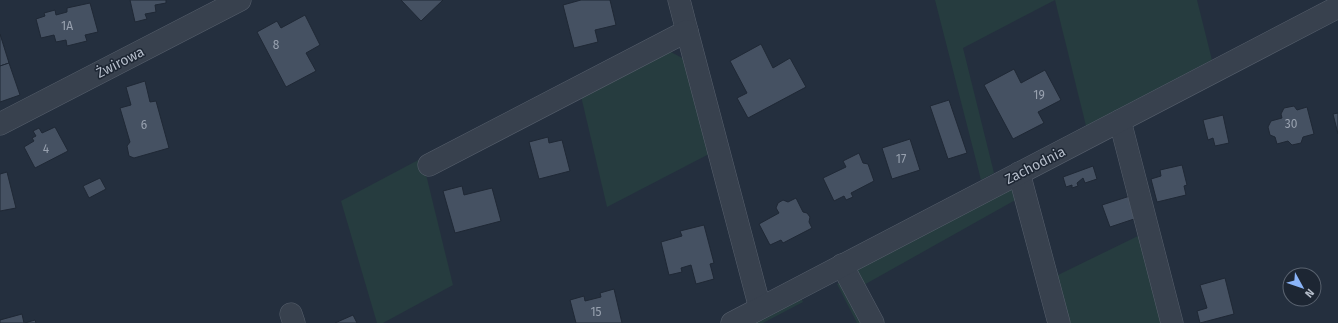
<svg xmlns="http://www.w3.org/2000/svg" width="1338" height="323" font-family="'Fira Sans',sans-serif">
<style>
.green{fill:#263c3f}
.building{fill:#455162;stroke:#1f2835}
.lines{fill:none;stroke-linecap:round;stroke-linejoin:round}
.minor-casing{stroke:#565f6c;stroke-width:23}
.minor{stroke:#38414e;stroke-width:22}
.labels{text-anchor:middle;stroke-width:3;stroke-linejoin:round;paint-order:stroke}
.number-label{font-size:12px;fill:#98a1af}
.street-label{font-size:14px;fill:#b4bcc9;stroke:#1d2633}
</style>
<rect width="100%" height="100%" fill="#242f3e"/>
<!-- green -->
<g class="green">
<polygon points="935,0 1055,0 963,48 994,173 981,180"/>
<polygon points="1055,0 1197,0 1212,60 1086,126"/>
<polygon points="669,51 684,59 709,154 607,207 581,96"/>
<polygon points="422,158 453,285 383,323 377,323 341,201"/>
<polygon points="1016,184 1019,198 862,286 854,269"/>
<polygon points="1033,186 1058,275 1142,234 1164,323 1066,323"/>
<polygon points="843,281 868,323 857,323 837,284"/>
<polygon points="800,295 803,302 763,323 748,323"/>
</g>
<!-- building -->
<g class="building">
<polygon points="130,0 166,0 166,3 155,5 156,12 145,14 147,19 135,22"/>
<polygon points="401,0 443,0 421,21"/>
<polygon points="581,0 610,0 616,25 595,30 598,42 574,48 563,5"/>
<polygon points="90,3 98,32 85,35 87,41 67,46 66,40 56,42 54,35 41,38 36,19 45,16 44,13 55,10 56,15 67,12 67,8"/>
<polygon points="305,15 320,45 306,53 316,71 286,87 257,32 277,21 281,28"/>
<polygon points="0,34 9,63 0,66"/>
<polygon points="761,44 773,68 790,58 806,87 748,118 737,98 747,93 730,61"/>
<polygon points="9,63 20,95 0,102 0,66"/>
<polygon points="1014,69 1021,83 1045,70 1061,100 1038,112 1044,123 1013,139 984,85"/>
<polygon points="145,81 150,102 156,101 169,148 134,158 129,156 127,146 130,142 120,108 131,105 126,87"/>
<polygon points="949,100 967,153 948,159 930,106"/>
<polygon points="1294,106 1297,110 1307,107 1314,134 1303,137 1301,143 1292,145 1288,141 1277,144 1275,137 1270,135 1268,127 1271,121 1282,118 1281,114 1284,108"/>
<polygon points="1338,113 1338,134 1333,114"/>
<polygon points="1223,115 1229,143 1215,146 1213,138 1208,140 1203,120"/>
<polygon points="55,127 68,151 35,168 24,147 34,141 32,138 36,136 33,131 39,128 42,133"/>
<polygon points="548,137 549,143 562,140 570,171 539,179 529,142"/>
<polygon points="910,139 920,170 892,179 882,148"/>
<polygon points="859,153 863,163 868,164 874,181 851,193 853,197 846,200 844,196 834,201 823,178 846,167 843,161"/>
<polygon points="1182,165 1187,185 1184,186 1186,195 1157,202 1151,179 1161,176 1160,170"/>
<polygon points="1093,166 1097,179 1085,183 1083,178 1077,183 1078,186 1072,188 1072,185 1066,187 1063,177"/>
<polygon points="7,172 16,208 0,211 0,174"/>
<polygon points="100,178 106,189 89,198 83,186"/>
<polygon points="462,186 464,195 492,188 501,221 455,233 443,191"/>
<polygon points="1130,196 1137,218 1110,227 1102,205"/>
<polygon points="796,198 803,212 807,213 810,217 809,222 812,228 783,243 781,240 770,245 759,224 779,213 776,208 778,203 783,200 788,202"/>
<polygon points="704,225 714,263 710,264 714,279 696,284 691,265 681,268 682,272 669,275 661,242 682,236 680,231"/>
<polygon points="1225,278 1234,314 1200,323 1197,311 1207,308 1200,285"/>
<polygon points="614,289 622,323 576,323 570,300 584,296 585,301 601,297 600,293"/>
<polygon points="22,314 24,323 0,323 0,320"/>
<polygon points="353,315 357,323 335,323"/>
<polygon points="35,320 36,323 25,323"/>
</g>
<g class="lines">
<defs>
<g id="minor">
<polyline points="679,0 687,31"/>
<polyline points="1120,121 1172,323"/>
<polyline points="0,124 240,0"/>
<polyline points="429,165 687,31 760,308"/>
<polyline points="1019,173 1059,323"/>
<polyline points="842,265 873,323"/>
<polyline points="291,314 294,323"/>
<polyline points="732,323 1338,7"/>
</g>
</defs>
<!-- minor casing -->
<use href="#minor" class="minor-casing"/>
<!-- minor -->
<use href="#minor" class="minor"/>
</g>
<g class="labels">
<!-- number labels -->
<g class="number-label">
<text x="67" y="30">1A</text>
<text x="276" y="49">8</text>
<text x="1039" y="99">19</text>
<text x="1291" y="128">30</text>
<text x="144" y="129">6</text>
<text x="46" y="153">4</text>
<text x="901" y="163">17</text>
<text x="596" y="316">15</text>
</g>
<!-- street labels -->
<g class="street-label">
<text transform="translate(120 62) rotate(-27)" y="5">Żwirowa</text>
<text transform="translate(1035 165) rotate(-27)" y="5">Zachodnia</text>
</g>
</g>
<!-- north arrow -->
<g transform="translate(1302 287) rotate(130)"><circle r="19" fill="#1d2633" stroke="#59626f"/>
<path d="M0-3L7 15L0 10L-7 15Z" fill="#8ab4f8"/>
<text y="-6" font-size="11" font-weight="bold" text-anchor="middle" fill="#b4bcc9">N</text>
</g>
</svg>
